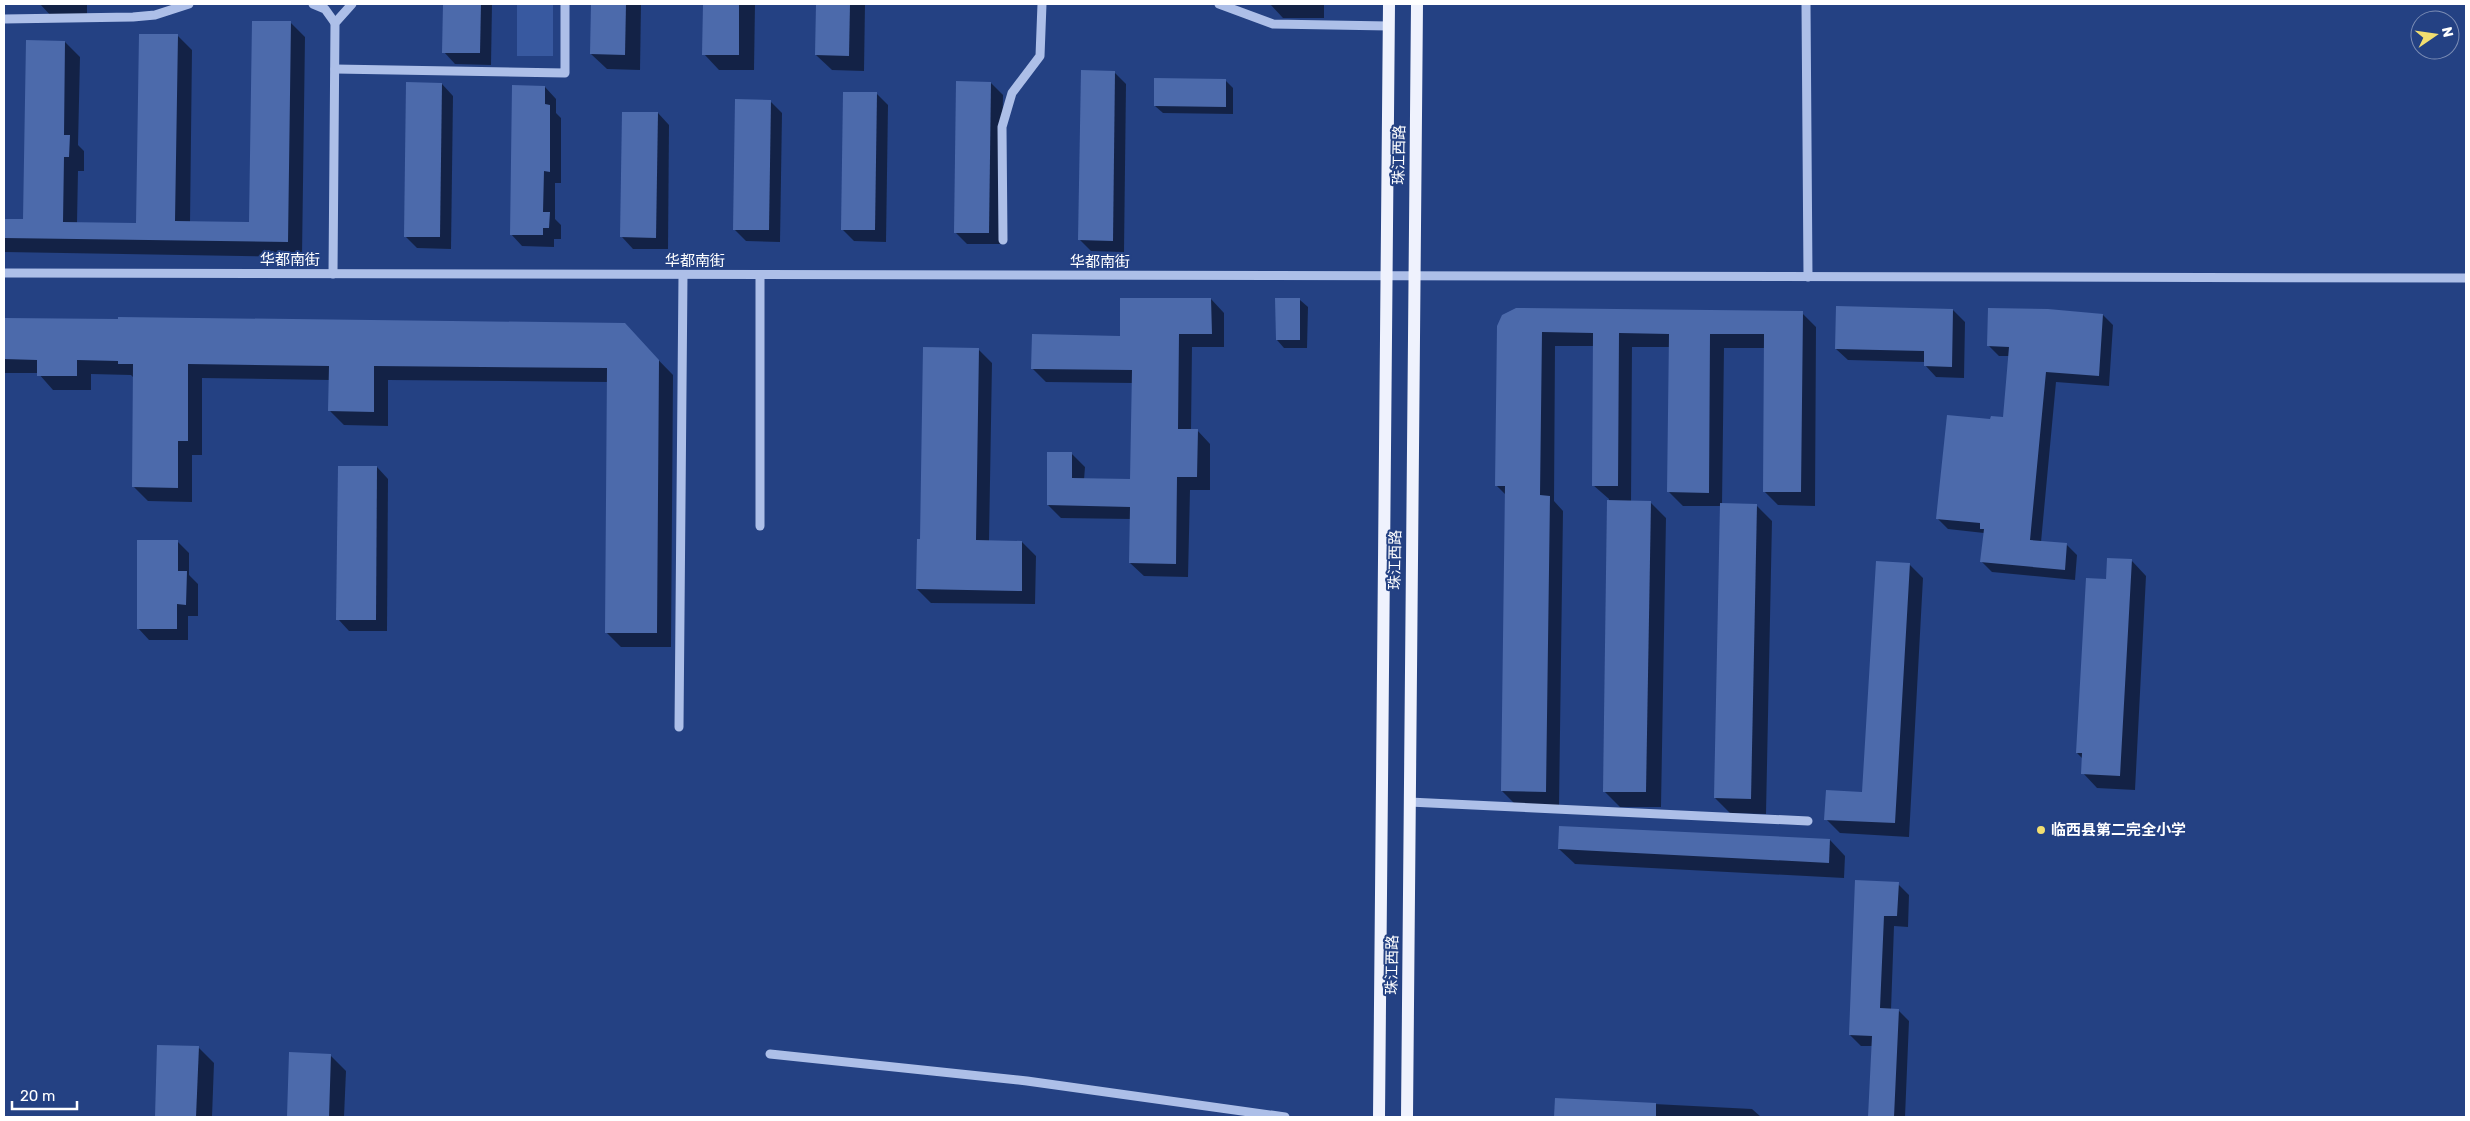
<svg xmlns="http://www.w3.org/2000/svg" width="2470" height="1121" font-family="Rubik,'Noto Sans SC',sans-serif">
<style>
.green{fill:#3859a0}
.shadow{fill:#0007}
.building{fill:#4c6aab}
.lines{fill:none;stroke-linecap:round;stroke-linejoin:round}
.minor{stroke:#adbfe8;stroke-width:9}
.major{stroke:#eff2fd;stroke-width:12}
.poi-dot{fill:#f2de70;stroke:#244183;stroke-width:2}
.labels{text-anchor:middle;stroke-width:4;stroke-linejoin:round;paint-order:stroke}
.street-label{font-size:15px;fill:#fff;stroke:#244183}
.poi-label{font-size:15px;font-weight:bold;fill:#fff;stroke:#244183;text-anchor:start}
</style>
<rect width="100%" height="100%" fill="#244183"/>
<!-- green -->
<rect class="green" x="517" y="4" width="36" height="52"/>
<!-- shadow -->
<g class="shadow">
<polygon points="40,4 87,4 87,17 52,17"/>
<polygon points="444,4 492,4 491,65 455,64 444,52"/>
<polygon points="592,4 641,4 640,70 607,69 591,54"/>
<polygon points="704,4 755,4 754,70 719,70 704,54"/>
<polygon points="817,4 865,4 864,71 832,70 816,55"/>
<polygon points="1270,4 1324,4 1324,18 1283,18"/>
<polygon points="290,22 305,37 302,257 4,252 4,220 24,221 65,42 80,57 78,145 84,151 84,171 78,171 77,223 137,224 178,36 192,50 190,223 250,224"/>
<polygon points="1114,72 1126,84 1124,252 1091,251 1080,240"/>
<polygon points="1226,81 1233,88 1233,114 1163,113 1155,106"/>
<polygon points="991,83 1003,95 1000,244 967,244 955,232"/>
<polygon points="442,84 453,96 451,249 417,248 405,236"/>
<polygon points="545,87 556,99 556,113 561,118 561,183 555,183 555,219 561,225 561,239 554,239 554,247 522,246 511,234"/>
<polygon points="876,93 888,105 886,242 854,241 842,229"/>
<polygon points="770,101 782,113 780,242 746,241 734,229"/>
<polygon points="658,113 669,125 668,249 633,249 622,237"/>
<polygon points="1211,299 1224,313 1224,347 1192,347 1191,430 1197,430 1210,444 1210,490 1190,490 1188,577 1144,576 1130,563 1131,519 1061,518 1048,505 1071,453 1085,467 1084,480 1131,480 1133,383 1046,382 1032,368 1121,337"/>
<polygon points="1300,300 1308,307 1307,348 1284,348 1277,340"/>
<polygon points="1953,310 1965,322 1964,378 1936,377 1925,365 1925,362 1848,360 1836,349"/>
<polygon points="1802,313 1816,327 1815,506 1778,505 1764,491 1765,348 1724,348 1722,505 1757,506 1772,521 1766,814 1730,813 1715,798 1721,506 1683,506 1669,492 1670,347 1632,347 1631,502 1650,502 1666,518 1661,807 1620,807 1604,791 1609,499 1593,485 1594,346 1555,346 1554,501 1563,511 1559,806 1516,805 1502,791 1506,495 1496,485 1498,326"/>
<polygon points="2103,315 2113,325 2109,386 2056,382 2041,542 2066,544 2077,555 2075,580 1992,572 1981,561 1984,533 1948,529 1938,519 1992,420 2004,419 2010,356 1999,356 1989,346"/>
<polygon points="4,320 119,321 636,337 673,375 671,647 621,647 606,632 608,382 388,380 388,426 344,425 330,411 330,380 202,378 202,455 192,455 192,502 148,501 133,486 134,378 131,375 91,374 91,390 53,390 38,373 4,373"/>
<polygon points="978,349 992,363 989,541 1022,542 1036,556 1035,604 931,603 917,589 922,540"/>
<polygon points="377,467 388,479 387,631 349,631 338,619"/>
<polygon points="4,529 5,530 4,581"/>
<polygon points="177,541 189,553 189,575 198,584 198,616 188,616 188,640 149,640 138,628"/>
<polygon points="2132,561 2146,576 2135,790 2097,788 2083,773 2083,759 2077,753 2107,580"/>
<polygon points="1909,564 1923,578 1909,837 1840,833 1826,819 1864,794"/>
<polygon points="1830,840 1845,856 1844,878 1575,864 1559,849"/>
<polygon points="1856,882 1898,884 1909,895 1908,927 1894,926 1891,1010 1898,1010 1909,1021 1905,1117 1870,1117 1872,1046 1861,1046 1850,1035"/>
<polygon points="158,1046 198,1047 214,1063 212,1117 156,1117"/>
<polygon points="290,1054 330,1055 346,1071 344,1117 288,1117"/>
<polygon points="1556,1099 1752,1109 1761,1117 1556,1117"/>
</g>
<!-- building -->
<g class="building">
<polygon points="443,4 481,4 480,53 442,53"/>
<polygon points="591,4 626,4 625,55 590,54"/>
<polygon points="703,4 739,4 739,55 702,55"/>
<polygon points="816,4 850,4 849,56 815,55"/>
<polygon points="252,21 291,21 288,242 4,238 4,219 23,219 26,40 65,41 64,135 70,135 69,157 64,157 63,222 136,223 139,34 178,34 175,221 249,222"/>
<polygon points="1081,70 1115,71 1113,241 1078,240"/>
<polygon points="1154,78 1226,79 1226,107 1154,106"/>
<polygon points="956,81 991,82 989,233 954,233"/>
<polygon points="406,82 442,83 440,237 404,237"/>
<polygon points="512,85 545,86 545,104 550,105 550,172 544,171 543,212 550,212 549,228 543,228 543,235 510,235"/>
<polygon points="843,92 877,92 875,230 841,230"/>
<polygon points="735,99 771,100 769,230 733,230"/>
<polygon points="622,112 658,112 656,238 620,237"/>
<polygon points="1120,298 1211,298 1212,334 1179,334 1178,429 1198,429 1197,477 1177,477 1176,564 1129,563 1130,507 1047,505 1047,452 1072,452 1072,478 1130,479 1132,370 1031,369 1032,334 1120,336"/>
<polygon points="1275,298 1300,298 1300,340 1276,340"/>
<polygon points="1836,306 1953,309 1952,367 1924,366 1924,351 1835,349"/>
<polygon points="1516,308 1803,311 1801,492 1763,492 1764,334 1710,334 1709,493 1667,492 1669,334 1619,333 1618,486 1592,486 1593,333 1542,332 1540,495 1550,496 1546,792 1501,791 1505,486 1495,486 1497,326 1502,315"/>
<polygon points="1988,308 2048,309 2103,314 2099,376 2046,372 2030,540 2067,543 2065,570 1980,562 1984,529 1980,529 1980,523 1936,519 1947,415 1990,419 1991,416 2003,417 2009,347 1987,346"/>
<polygon points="118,317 625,323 659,360 657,633 605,633 607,368 374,366 374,412 328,411 329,366 188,364 188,441 178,441 178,488 132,487 133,364 118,364 118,361 77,360 77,376 37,376 37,360 4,359 4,318 118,319"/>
<polygon points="923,347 979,348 976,540 1022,541 1022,591 916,589 917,539 920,539"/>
<polygon points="338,466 377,466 376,620 336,620"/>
<polygon points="1607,500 1651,501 1646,792 1603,792"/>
<polygon points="1720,503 1757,504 1751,799 1714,798"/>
<polygon points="137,540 178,540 178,571 187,571 186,605 177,604 177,629 137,629"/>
<polygon points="2107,558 2132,559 2120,776 2081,774 2082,753 2076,753 2086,578 2106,579"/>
<polygon points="1876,561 1910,563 1895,823 1824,820 1826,790 1862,792"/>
<polygon points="1559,826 1830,839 1829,863 1558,849"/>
<polygon points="1855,880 1899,882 1897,916 1884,916 1880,1008 1899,1009 1894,1117 1868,1117 1872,1036 1849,1035"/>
<polygon points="157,1045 199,1046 196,1117 155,1117"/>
<polygon points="289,1052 331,1054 329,1117 287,1117"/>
<polygon points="1555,1098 1656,1103 1656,1117 1554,1117"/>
</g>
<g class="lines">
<!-- minor -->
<g class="minor">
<polyline points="313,4 325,9 335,23"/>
<polyline points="1219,4 1273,24 1389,26"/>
<polyline points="1806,4 1808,277"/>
<polyline points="4,19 133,17 155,15 189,4"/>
<polyline points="335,69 565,73 565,4"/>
<polyline points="1003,240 1002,127 1012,93 1040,56 1042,4"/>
<polyline points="4,273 2466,278"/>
<polyline points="333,274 335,23 352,4"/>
<polyline points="760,526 760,275"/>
<polyline points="679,727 683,275"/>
<polyline points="1409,802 1808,821"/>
<polyline points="770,1054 1027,1081 1285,1117"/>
</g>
<!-- major -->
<g class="major">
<polyline points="1379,1117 1389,4"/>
<polyline points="1407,1117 1417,4"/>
</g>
</g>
<!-- markers -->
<circle class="poi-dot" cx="2041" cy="830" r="5"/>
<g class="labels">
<!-- street labels -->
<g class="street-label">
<text transform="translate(1399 155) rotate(-89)" y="5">珠江西路</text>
<text x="290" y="265">华都南街</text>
<text x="695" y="266">华都南街</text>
<text x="1100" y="267">华都南街</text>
<text transform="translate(1395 560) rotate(-89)" y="5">珠江西路</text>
<text transform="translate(1392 965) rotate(-89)" y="5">珠江西路</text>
</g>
<!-- poi labels -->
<g class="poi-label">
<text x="2051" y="835">临西县第二完全小学</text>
</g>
</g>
<!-- border -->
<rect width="2470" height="1121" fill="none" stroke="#ffffff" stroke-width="10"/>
<!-- north arrow -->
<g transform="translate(2435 35) rotate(77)"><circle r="24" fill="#244183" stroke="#7c8db5"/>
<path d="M0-4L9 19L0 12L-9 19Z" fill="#f2de70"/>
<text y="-8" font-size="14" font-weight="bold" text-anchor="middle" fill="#ffffff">N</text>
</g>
<!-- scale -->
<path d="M12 1101v8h65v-8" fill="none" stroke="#ffffff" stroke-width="2.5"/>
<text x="20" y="1101" font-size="15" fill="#ffffff" stroke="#244183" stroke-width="4" paint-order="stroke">20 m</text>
</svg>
